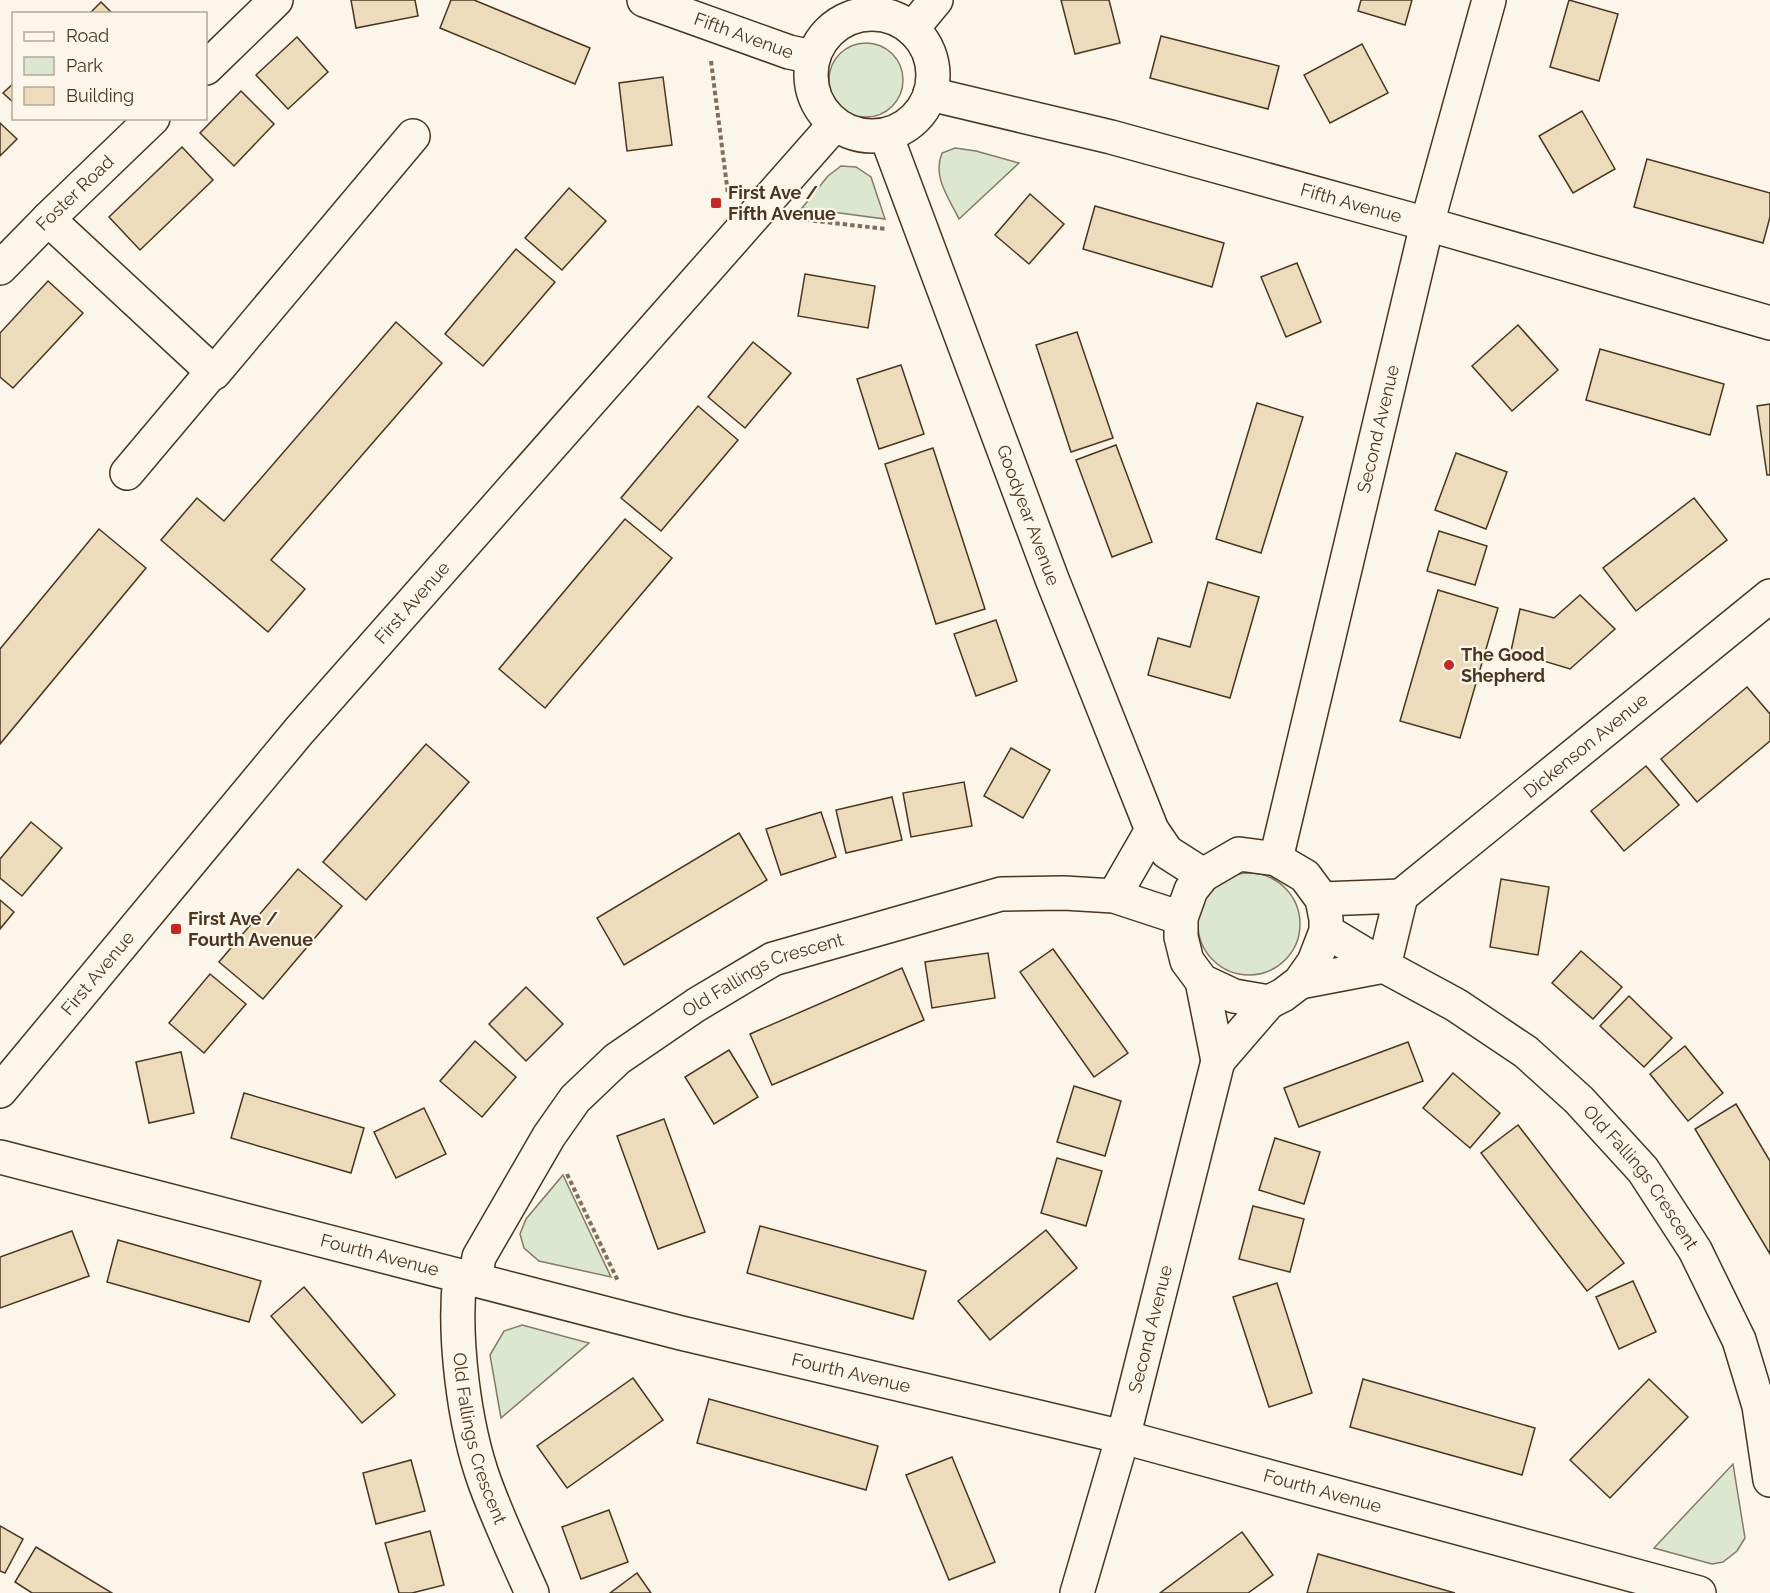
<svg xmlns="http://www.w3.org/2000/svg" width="1770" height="1593" font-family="Raleway,sans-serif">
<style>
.green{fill:#dce7d0;stroke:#887966;stroke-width:1.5}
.building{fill:#ecdcbc;stroke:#4a3520;stroke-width:1.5}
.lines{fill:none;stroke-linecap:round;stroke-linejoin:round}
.minor-casing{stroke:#4a3520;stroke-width:36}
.path{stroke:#7f6f5c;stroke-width:4;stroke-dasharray:4.5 3;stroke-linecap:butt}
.minor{stroke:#fbf6e9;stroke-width:33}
.poi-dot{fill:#c62828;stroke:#fbf6e9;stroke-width:2}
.labels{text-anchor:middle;stroke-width:4.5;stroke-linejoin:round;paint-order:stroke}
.street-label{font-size:18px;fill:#4a3520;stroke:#fbf6e9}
.poi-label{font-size:18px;font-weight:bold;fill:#4a3520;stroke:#fbf6e9;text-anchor:start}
</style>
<rect width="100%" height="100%" fill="#fbf6e9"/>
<!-- green -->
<g class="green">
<circle cx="866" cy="80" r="37"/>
<path d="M955 148 976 151 1019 163 959 219C949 198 932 177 942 153Z"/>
<polygon points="841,166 856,167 871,177 885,219 802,208 828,176"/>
<circle cx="1249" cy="924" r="51"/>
<polygon points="563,1175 611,1277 539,1261 524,1248 520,1234 526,1219"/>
<polygon points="522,1325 589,1343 501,1418 490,1355 504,1331"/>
<polygon points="1733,1464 1745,1538 1737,1551 1723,1562 1712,1564 1654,1548"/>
</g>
<!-- building -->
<g class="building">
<polygon points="351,0 415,0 418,16 356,28"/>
<polygon points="451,0 474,0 590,48 575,84 440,28"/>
<polygon points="1061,0 1109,0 1120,43 1075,54"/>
<polygon points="1361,0 1412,0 1405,25 1358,11"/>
<polygon points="1569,0 1618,14 1599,81 1550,67"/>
<polygon points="101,2 113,14 89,14"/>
<polygon points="1161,36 1279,66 1268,109 1150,78"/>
<polygon points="297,37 328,72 288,109 256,75"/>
<polygon points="1362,44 1388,93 1330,123 1304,75"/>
<polygon points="663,77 672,145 627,151 619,83"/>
<polygon points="14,83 14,103 3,93"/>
<polygon points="241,91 274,124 234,166 200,133"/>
<polygon points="1582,111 1615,169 1573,193 1539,136"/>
<polygon points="0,123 17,139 0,156"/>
<polygon points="182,147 213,180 140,250 109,217"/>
<polygon points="1647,159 1770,193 1770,217 1763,243 1634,207"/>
<polygon points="569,188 606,221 562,270 525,238"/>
<polygon points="1030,194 1064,224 1029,264 995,235"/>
<polygon points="1095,206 1224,243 1212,287 1083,249"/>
<polygon points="516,249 555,282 483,366 445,334"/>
<polygon points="1297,263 1321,322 1286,337 1261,277"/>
<polygon points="805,274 875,286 868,328 798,316"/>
<polygon points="48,281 83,313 13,388 0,377 0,333"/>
<polygon points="396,322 442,363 271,560 305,589 268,632 161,540 197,498 224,521"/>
<polygon points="1518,325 1558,370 1512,411 1472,366"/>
<polygon points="1077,332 1113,438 1071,452 1036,345"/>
<polygon points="753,342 791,373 745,428 708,397"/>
<polygon points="1600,349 1724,384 1710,435 1586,400"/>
<polygon points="901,365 924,434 879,449 857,379"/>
<polygon points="1257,403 1303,417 1261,553 1216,539"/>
<polygon points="1770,404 1770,475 1767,475 1757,406"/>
<polygon points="698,406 738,440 661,531 621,498"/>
<polygon points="1116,445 1152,542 1112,557 1076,460"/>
<polygon points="933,448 985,609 936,624 885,464"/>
<polygon points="1456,453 1507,472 1486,529 1435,510"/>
<polygon points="1694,498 1727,540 1636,611 1603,568"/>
<polygon points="625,519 672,558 545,708 499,669"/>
<polygon points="99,529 146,568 0,744 0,649"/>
<polygon points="1439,531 1487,546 1475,585 1427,571"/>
<polygon points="1208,582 1259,597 1230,698 1148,675 1158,638 1190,647"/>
<polygon points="1438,590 1498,608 1460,738 1400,721"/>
<polygon points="1580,595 1615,629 1570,669 1511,651 1520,609 1554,618"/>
<polygon points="996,620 1017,681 976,696 954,634"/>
<polygon points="1747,687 1770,714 1770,741 1697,802 1661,759"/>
<polygon points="426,744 469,782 366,900 323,862"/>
<polygon points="1011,748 1050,770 1023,818 984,796"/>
<polygon points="1646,766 1679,805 1624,851 1591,811"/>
<polygon points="964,782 972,826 911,837 903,793"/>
<polygon points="892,797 902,840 846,853 836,810"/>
<polygon points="821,812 836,857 781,875 766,829"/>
<polygon points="31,822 62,848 22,896 0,878 0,859"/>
<polygon points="739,833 767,880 624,965 597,918"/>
<polygon points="298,869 342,906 263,999 219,962"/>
<polygon points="1501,879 1549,887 1538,955 1490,947"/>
<polygon points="0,900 14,912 0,929"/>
<polygon points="1053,949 1128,1053 1094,1077 1020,972"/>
<polygon points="1581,951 1622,987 1593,1019 1552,983"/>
<polygon points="988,953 995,998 932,1008 925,962"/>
<polygon points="902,968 924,1020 772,1085 750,1034"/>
<polygon points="210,974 246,1004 204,1053 169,1023"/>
<polygon points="526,987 563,1024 526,1061 489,1024"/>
<polygon points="1629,996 1672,1038 1644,1067 1600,1026"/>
<polygon points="475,1041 516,1077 482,1117 440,1081"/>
<polygon points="1408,1042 1423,1081 1299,1127 1284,1088"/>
<polygon points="1685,1046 1723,1093 1688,1121 1650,1074"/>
<polygon points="729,1050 758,1097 714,1124 685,1077"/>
<polygon points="181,1052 194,1113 149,1123 136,1062"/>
<polygon points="1453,1073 1500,1113 1470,1148 1423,1108"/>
<polygon points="1074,1086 1121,1101 1105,1156 1057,1142"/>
<polygon points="244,1093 364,1128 351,1173 231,1138"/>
<polygon points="1736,1104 1770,1161 1770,1254 1695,1129"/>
<polygon points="424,1108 446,1154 396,1178 374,1132"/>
<polygon points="664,1119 705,1232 658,1249 617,1136"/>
<polygon points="1518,1125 1624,1263 1587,1291 1481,1153"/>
<polygon points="1275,1138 1320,1152 1304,1204 1259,1190"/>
<polygon points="1057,1158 1102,1171 1086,1226 1041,1213"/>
<polygon points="1253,1206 1304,1219 1290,1272 1239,1259"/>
<polygon points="760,1226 926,1271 913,1319 747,1273"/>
<polygon points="1046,1230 1077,1268 990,1340 958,1301"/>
<polygon points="72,1231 89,1276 0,1308 0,1257"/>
<polygon points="118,1240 261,1281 249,1322 107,1282"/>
<polygon points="1633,1281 1656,1332 1619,1349 1596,1297"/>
<polygon points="1277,1283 1312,1393 1269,1407 1233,1297"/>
<polygon points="304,1287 395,1395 362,1423 271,1316"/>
<polygon points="633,1378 663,1420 567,1488 537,1446"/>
<polygon points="1363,1379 1535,1428 1522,1475 1350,1427"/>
<polygon points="1649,1379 1688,1417 1610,1498 1570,1460"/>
<polygon points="709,1399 878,1446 866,1490 697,1443"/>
<polygon points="952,1457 995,1562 949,1580 906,1475"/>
<polygon points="411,1460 425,1511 376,1524 363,1473"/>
<polygon points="609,1510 628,1562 581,1579 562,1527"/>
<polygon points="0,1526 23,1539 5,1573 0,1571"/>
<polygon points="430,1531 444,1585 412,1593 399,1593 385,1543"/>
<polygon points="1242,1532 1273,1575 1248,1593 1160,1593"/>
<polygon points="36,1547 112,1593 32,1593 15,1582"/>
<polygon points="1318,1554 1455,1593 1307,1593"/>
<polygon points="637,1573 651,1593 610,1593"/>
</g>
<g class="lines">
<defs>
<g id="minor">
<path id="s1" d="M644 0 789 52 813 57"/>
<circle cx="872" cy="75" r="61"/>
<polyline points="912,29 936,0"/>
<polyline points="206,68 276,0"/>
<path id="s2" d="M930 94 1111 137 1427 224 1770 323"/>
<path id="s3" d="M886 135 1052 579 1152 830 1167 852 1203 875"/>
<polyline points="48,219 214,373 413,136"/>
<path id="s4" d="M0 268 48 219 153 118"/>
<polyline points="127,473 212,372"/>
<polygon points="1239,854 1276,859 1305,876 1322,899 1326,919 1326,931 1314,962 1300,982 1283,995 1269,1002 1234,996 1202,981 1187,961 1181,937 1181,918 1191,890 1203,875"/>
<path id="s5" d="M1276 859 1427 224 1489 0"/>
<polyline points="1114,896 1152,830"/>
<path id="s6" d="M1401 896 1770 596"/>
<path id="s7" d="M1322 899 1401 896 1384 966 1456 1005 1526 1052 1579 1100 1643 1170 1695 1250 1739 1340 1759 1406 1770 1480"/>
<polyline points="1202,981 1218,1061 1269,1002"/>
<polyline points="1300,982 1384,966 1326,931"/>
<path id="s8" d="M0 1091 299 731 835 124"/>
<path id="s9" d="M0 1157 681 1333 1123 1437 1699 1593"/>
<path id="s10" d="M460 1276C453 1337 464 1425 485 1483 499 1521 516 1557 532 1593"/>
<path id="s11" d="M475 1280 479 1257 549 1136 575 1099 617 1059 696 1005 773 959 1001 894 1064 893 1114 896 1181 918"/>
<path id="s12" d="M1077 1593 1127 1422 1218 1061"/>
</g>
</defs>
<!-- minor casing -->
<use href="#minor" class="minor-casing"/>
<!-- path -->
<g class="path">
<polyline points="711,61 728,194"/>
<polyline points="798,219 886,229"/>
<polyline points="567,1174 618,1281"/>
</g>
<!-- minor -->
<use href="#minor" class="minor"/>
</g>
<!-- markers -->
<g class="poi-dot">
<rect x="710" y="197" width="12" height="12" rx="3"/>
<circle cx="1449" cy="665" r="6"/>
<rect x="170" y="923" width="12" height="12" rx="3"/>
</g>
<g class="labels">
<!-- street labels -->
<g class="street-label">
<text dy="6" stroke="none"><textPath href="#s1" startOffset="106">Fifth Avenue</textPath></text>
<text dy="6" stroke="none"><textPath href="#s4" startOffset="106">Foster Road</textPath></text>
<text dy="6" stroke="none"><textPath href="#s2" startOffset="435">Fifth Avenue</textPath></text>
<text dy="6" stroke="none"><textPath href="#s5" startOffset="442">Second Avenue</textPath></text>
<text dy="6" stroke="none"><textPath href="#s3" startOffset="406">Goodyear Avenue</textPath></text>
<text dy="6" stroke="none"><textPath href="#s8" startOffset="639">First Avenue</textPath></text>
<text dy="6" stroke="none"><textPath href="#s6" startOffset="238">Dickenson Avenue</textPath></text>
<text dy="6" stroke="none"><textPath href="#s8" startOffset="153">First Avenue</textPath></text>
<text dy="6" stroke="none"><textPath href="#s11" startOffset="436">Old Fallings Crescent</textPath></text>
<text dy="6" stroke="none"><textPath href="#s7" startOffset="488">Old Fallings Crescent</textPath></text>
<text dy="6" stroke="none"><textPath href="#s9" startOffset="392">Fourth Avenue</textPath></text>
<text dy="6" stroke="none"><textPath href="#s12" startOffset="274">Second Avenue</textPath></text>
<text dy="6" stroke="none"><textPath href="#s9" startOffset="878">Fourth Avenue</textPath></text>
<text dy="6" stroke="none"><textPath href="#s10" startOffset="165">Old Fallings Crescent</textPath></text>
<text dy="6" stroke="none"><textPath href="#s9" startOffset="1364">Fourth Avenue</textPath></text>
</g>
<!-- poi labels -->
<g class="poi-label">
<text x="728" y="199">First Ave /<tspan x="728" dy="21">Fifth Avenue</tspan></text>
<text x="1461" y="661">The Good<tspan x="1461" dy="21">Shepherd</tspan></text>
<text x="188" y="925">First Ave /<tspan x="188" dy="21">Fourth Avenue</tspan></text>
</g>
</g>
<!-- legend -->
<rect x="12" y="12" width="195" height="108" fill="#fbf6e9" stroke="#b4a999" stroke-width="1.5"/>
<rect x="24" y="32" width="30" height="9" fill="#fbf6e9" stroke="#b4a999" stroke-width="1.5"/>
<text x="66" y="42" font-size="18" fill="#4a3520">Road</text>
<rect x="24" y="57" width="30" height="18" fill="#dce7d0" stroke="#b4a999" stroke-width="1.5"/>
<text x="66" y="72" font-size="18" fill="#4a3520">Park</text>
<rect x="24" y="87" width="30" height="18" fill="#ecdcbc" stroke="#b4a999" stroke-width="1.5"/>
<text x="66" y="102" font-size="18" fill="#4a3520">Building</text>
</svg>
